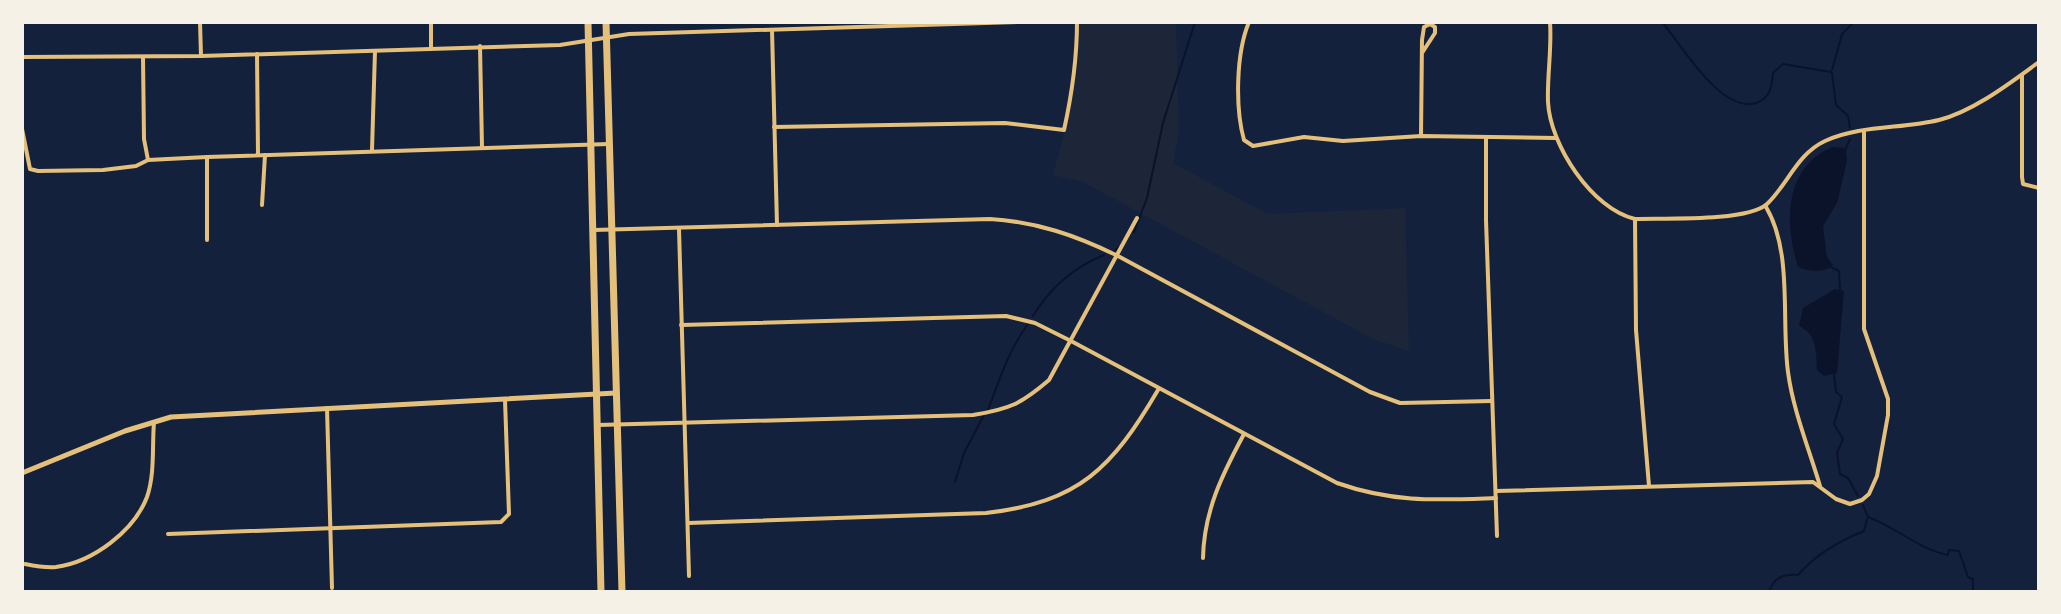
<svg xmlns="http://www.w3.org/2000/svg" width="2061" height="614" font-family="'Source Sans 3',sans-serif">
<style>
.green{fill:#1d2539}
.water{fill:#0b132b}
.lines{fill:none;stroke-linecap:round;stroke-linejoin:round}
.stream{stroke:#0b132b;stroke-width:2}
.minor{stroke:#e5c07b;stroke-width:4}
.tertiary{stroke:#e5c07b;stroke-width:5}
.primary{stroke:#e5c07b;stroke-width:7}
</style>
<rect width="100%" height="100%" fill="#14213d"/>
<!-- green -->
<path class="green" d="M1176 22 1179 131 1173 163 1268 214 1405 208 1409 351 1373 339 1083 182 1053 175C1068 121 1080 80 1079 23Z"/>
<!-- water -->
<g class="water">
<path d="M1832 147 1846 148 1847 161 1837 203 1823 226 1827 257 1833 265C1825 273 1808 272 1798 267 1784 223 1784 168 1832 147Z"/>
<path d="M1835 289 1844 291 1837 373 1824 376 1817 370C1816 352 1817 334 1799 326L1803 308Z"/>
</g>
<g class="lines">
<!-- stream -->
<g class="stream">
<path d="M1662 22C1681 44 1721 114 1756 103 1770 98 1772 87 1773 73L1783 64 1831 72"/>
<polyline points="1832,70 1842,34 1854,22"/>
<polyline points="1832,73 1836,105 1848,116 1850,128"/>
<polyline points="1846,148 1850,139"/>
<polyline points="1134,232 1147,198 1163,123 1195,22"/>
<polyline points="1113,252 1119,247"/>
<polyline points="1831,267 1839,271 1840,289"/>
<path d="M1033 316C1050 288 1074 267 1104 255"/>
<polyline points="1834,374 1836,392 1842,397 1834,424 1843,439 1837,453 1840,474 1848,478 1858,496"/>
<path d="M988 410C999 381 1009 349 1028 324"/>
<polyline points="955,482 964,453 984,415"/>
<path d="M1863 505 1868 517C1896 527 1918 549 1948 555L1949 550 1959 551 1968 577 1973 579V592"/>
<path d="M1769 592C1774 577 1783 574 1798 575 1816 554 1839 541 1864 531L1867 519"/>
</g>
<!-- minor -->
<g class="minor">
<polyline points="200,22 201,56"/>
<polyline points="431,22 431,48"/>
<path d="M1249 22C1236 53 1235 108 1244 140L1253 146 1304 137 1343 141 1421 136 1556 138"/>
<path d="M1550 22C1552 49 1547 75 1548 102 1550 145 1592 209 1635 219 1664 218 1747 222 1767 204 1788 184 1797 154 1825 141 1860 125 1902 129 1939 120 1974 111 2010 83 2039 62"/>
<polyline points="772,30 777,225"/>
<polyline points="480,46 482,148"/>
<polyline points="257,54 258,155"/>
<polyline points="22,57 201,56 560,45 629,34 1020,22"/>
<polyline points="143,57 144,139 148,160"/>
<polyline points="2022,75 2022,177 2023,184 2039,188"/>
<path d="M774 127 1005 123 1064 130C1072 94 1077 59 1077 22"/>
<polyline points="22,129 30,169 38,171 103,170 136,166 148,160 207,157 609,144"/>
<polyline points="1421,136 1422,40 1424,27 1430,24 1435,27 1435,33 1422,53"/>
<polyline points="1486,138 1486,220 1497,536"/>
<polyline points="372,150 375,51"/>
<polyline points="207,157 207,240"/>
<polyline points="262,205 265,155"/>
<path d="M1766 207C1793 252 1781 320 1788 372 1793 410 1809 449 1820 486"/>
<polyline points="1635,219 1636,330 1649,486"/>
<polyline points="679,229 689,576"/>
<path d="M594 230 990 219C1037 222 1075 235 1118 256L1370 392 1400 403 1492 401"/>
<path d="M681 325 1006 316 1035 323 1071 341 1337 483C1394 503 1437 500 1496 498"/>
<polyline points="327,408 332,588"/>
<path d="M598 425 973 415C1010 409 1021 404 1049 380L1137 218"/>
<polyline points="1496,491 1813,482 1836,499 1850,504 1862,500 1869,494 1877,476 1888,415 1888,399 1864,329 1864,131"/>
<path d="M688 523 986 513C1080 502 1112 468 1158 390"/>
<polyline points="168,534 501,522 509,514 505,400"/>
<path d="M1203 558C1204 511 1222 475 1244 434"/>
<path d="M25 564C35 566 46 568 56 567 93 562 134 531 147 497 155 474 152 446 154 422"/>
</g>
<!-- tertiary -->
<polyline class="tertiary" points="22,473 125,431 171,417 616,393"/>
<!-- primary -->
<g class="primary">
<polyline points="588,22 601,592"/>
<polyline points="606,22 622,592"/>
</g>
</g>
<!-- border -->
<rect width="2061" height="614" fill="none" stroke="#f6f1e7" stroke-width="48"/>
</svg>
